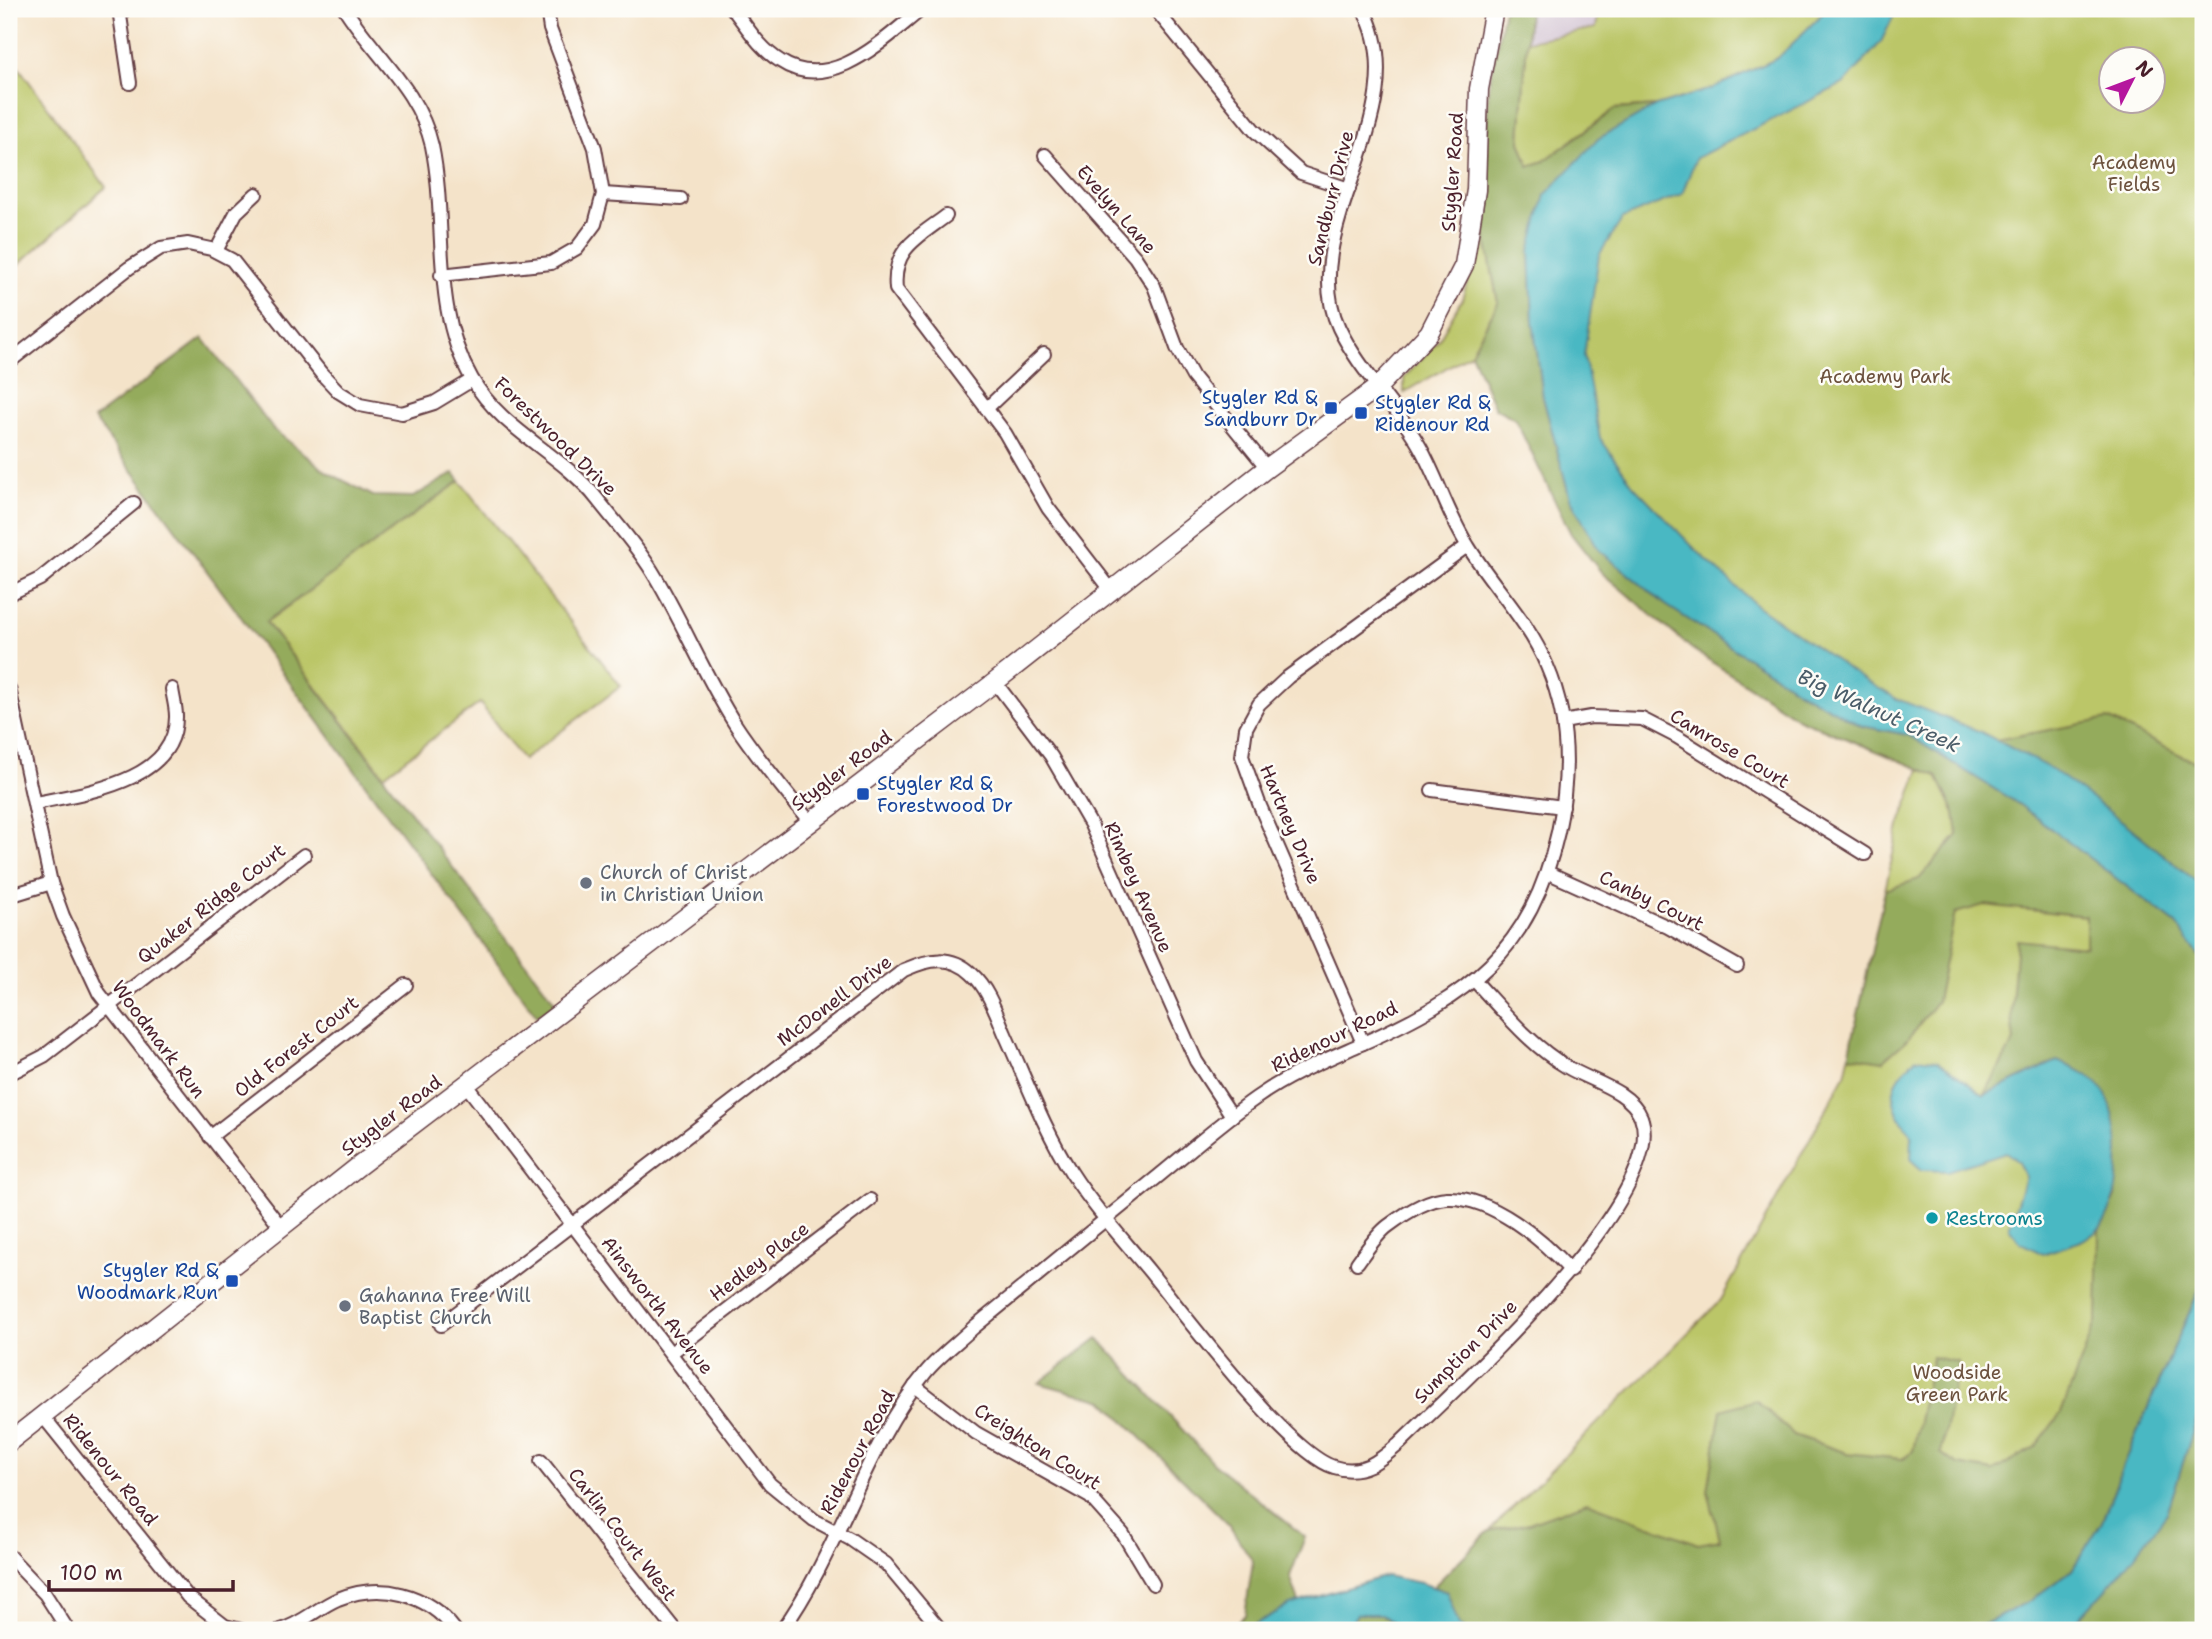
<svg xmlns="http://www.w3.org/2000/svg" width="2212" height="1639" font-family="'Shantell Sans',sans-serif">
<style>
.industrial{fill:#cebed0}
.green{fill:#bbc668;stroke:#82724a;stroke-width:2;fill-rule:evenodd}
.forest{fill:#94ab5c;stroke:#6f6544;stroke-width:2}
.water{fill:#4ab8c3;stroke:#4a6c77;stroke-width:2}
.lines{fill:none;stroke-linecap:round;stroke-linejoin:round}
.street-casing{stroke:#643c43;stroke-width:16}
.secondary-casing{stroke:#643c43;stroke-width:21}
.street{stroke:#fff;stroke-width:12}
.secondary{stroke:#fff;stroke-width:18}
.transit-dot{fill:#1a4fb4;stroke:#fdfcf7;stroke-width:2.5}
.worship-dot{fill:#6b7280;stroke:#fdfcf7;stroke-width:2.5}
.culture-dot{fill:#0f9aa8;stroke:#fdfcf7;stroke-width:2.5}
.labels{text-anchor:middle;stroke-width:5;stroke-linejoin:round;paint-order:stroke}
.park-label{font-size:19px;fill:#6c513d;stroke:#fdfcf7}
.street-label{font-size:19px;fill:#4a1f2b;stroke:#fdfcf7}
.transit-label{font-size:19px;fill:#164399;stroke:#fdfcf7;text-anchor:end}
.worship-label{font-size:19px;fill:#5b616d;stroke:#fdfcf7;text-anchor:start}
.culture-label{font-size:19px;fill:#0d838f;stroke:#fdfcf7;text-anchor:start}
.water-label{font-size:21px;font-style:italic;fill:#4a5c68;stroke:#fdfcf7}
</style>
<rect width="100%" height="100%" fill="#fdfcf7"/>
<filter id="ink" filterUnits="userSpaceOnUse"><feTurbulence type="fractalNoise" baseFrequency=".0143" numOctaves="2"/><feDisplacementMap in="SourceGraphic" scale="14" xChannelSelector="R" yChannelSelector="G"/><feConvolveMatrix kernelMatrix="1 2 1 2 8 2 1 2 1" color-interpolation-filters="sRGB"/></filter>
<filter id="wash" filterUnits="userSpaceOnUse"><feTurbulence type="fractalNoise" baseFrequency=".00686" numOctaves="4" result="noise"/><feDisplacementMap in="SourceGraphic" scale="28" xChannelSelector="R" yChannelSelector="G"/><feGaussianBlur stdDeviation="1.57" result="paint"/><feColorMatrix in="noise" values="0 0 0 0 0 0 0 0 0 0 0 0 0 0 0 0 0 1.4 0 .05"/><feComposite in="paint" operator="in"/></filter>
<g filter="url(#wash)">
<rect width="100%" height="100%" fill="#f4e3c9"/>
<!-- industrial -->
<polygon class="industrial" points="1529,9 1599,9 1596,28 1527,41"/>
<!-- green -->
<g class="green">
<polygon points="1599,9 1827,9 1778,58 1711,89 1656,106 1615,109 1544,162 1529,166 1520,141 1527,41 1596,28"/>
<path d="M1858 9H2203V1630H1415L1408 1612 1721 1300 1845 1075 1899 826 1926 753 1663 609 1522 281 1716 104ZM2110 60H2152V102H2110Z"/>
<polygon points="9,54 106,187 9,273"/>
<polygon points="1484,229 1498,303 1471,353 1404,393 1404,378 1438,341 1462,299"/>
<polygon points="460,481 621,686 523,760 480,703 384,775 266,622"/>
</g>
<!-- forest -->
<g class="forest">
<polygon points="1504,9 1529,9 1520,141 1529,166 1544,161 1615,109 1656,106 1598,139 1530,251 1533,321 1543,397 1570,498 1599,550 1666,605 1804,694 1862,726 1908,735 2020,805 2176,924 2203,961 2203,1281 2129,1451 2102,1522 2072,1570 2031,1600 1974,1630 1465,1630 1459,1626 1447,1592 1433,1587 1489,1531 1529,1523 1587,1502 1698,1544 1720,1540 1708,1491 1721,1410 1756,1400 1794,1435 1847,1453 1902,1459 1913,1451 1932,1357 1958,1362 1941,1453 1958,1465 1993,1471 2035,1447 2061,1413 2097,1319 2099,1230 2116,1196 2057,1061 1984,1095 2014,1041 2011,1017 2017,940 2086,947 2086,916 1984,905 1955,913 1937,1001 1907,1040 1883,1061 1849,1056 1885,890 1919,879 1958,835 1955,813 1937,776 1799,719 1692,649 1602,573 1571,534 1515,419 1495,408 1471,353 1498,303 1484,229 1488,91"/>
<polygon points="203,338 273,429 327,472 373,496 413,497 454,473 460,481 266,622 556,1003 537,1016 94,419"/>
<path d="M2108 719 2203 766V887C2136 832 2073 781 1995 740Z"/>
<polygon points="1098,1338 1213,1463 1305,1537 1290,1576 1299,1602 1244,1630 1228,1630 1245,1615 1253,1561 1228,1524 1104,1401 1039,1383"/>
<polygon points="2203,1399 2203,1630 2062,1630 2080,1617 2167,1513"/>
<polygon points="1357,1614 1381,1614 1402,1630 1347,1630"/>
</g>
<!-- water -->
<g class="water">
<polygon points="1827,9 1897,9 1881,42 1845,83 1696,158 1682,194 1623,218 1599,255 1584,355 1600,438 1633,485 1696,550 1756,605 1858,676 1897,699 1981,732 2051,769 2126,824 2203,887 2203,961 2176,924 2020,805 1908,735 1862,726 1804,694 1666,605 1599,550 1570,498 1543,397 1533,321 1530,251 1545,195 1598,139 1656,106 1711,89 1778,58"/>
<path d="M1916 1058 1937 1060 1984 1095 2057 1061C2075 1068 2094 1076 2105 1093 2123 1124 2125 1207 2096 1232 2080 1245 2061 1246 2043 1254L2021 1243 2009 1228 2025 1177 2018 1162 2006 1152 1947 1171 1922 1170 1911 1160 1912 1135C1887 1103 1886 1086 1916 1058Z"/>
<polygon points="2203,1281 2203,1399 2167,1513 2128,1564 2080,1617 2062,1630 1974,1630 2031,1600 2072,1570 2102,1522 2129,1451"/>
<polygon points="1386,1576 1421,1583 1447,1592 1459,1625 1465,1630 1402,1630 1381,1614 1357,1614 1347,1630 1244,1630 1290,1605"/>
</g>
</g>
<g filter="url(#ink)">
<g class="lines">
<defs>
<g id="street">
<polyline points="119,9 130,83"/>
<path d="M345 9C374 55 419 90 432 146 448 224 430 307 472 379 502 431 561 453 597 499 615 522 636 545 652 571 682 620 704 675 735 724 757 758 784 789 809 821"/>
<path d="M733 9C747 27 760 49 780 61 831 95 885 38 922 9"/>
<polyline points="1155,9 1254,130 1301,173 1349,189"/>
<polyline points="1045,155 1135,257 1154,286 1177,348 1193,377 1267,468"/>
<polyline points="603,194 681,199"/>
<path d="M946 216C917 238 892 249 896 289L1005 433 1048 508 1112 591"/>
<polyline points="216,251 236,213 256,194"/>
<polyline points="441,275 551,263 577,248 595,224 603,194 595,148 550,29 547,9"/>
<polyline points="9,362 129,268 161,248 188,244 211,249 232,260 321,373 339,392 360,405 402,413 434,403 472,380"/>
<polyline points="986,409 1044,354"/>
<polyline points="9,594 40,579 134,503"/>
<polyline points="995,682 1051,756 1091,825 1196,1061 1232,1116"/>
<polyline points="9,688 51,883 63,916 99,993 281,1227"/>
<polyline points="1563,722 1591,717 1642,719 1677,737 1865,854"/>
<polyline points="1432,790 1563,807"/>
<path d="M35 803C83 793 177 782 176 716 176 707 173 697 172 689"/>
<polyline points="1549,873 1668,927 1737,966"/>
<polyline points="9,896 51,883"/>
<polyline points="1363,1043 1260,806 1242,756 1246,728 1259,704 1288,677 1467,546"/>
<polyline points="9,1074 44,1056 304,855"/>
<polyline points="466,1085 770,1484 814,1520 850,1539 886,1564 941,1630"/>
<polyline points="210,1137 406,985"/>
<path d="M1357 1263C1366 1251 1376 1235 1388 1226 1404 1214 1427 1199 1447 1198 1491 1196 1543 1240 1571 1271"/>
<path d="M441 1325 904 970C929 959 951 954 972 974 988 988 997 1015 1005 1034 1026 1080 1044 1129 1071 1172 1094 1208 1123 1239 1150 1272 1183 1313 1289 1454 1334 1467 1362 1476 1379 1461 1399 1444 1454 1390 1671 1197 1641 1117 1630 1090 1590 1081 1567 1067 1531 1046 1503 1011 1475 981"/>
<polyline points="671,1353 870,1200"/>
<polyline points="915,1386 976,1433 1090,1497 1123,1534 1153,1584"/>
<polyline points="42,1415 188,1597 225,1626 241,1630"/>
<polyline points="541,1461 675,1630"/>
<polyline points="9,1556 45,1594 68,1630"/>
<path d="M280 1630C302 1624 317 1608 338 1599 381 1582 427 1593 455 1630"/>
<path d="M782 1630C840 1550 863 1448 926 1372 939 1356 958 1342 973 1328 1032 1280 1091 1232 1150 1183 1185 1155 1219 1124 1256 1098 1288 1075 1325 1060 1361 1044 1469 996 1531 952 1558 832 1570 776 1570 719 1547 666 1528 620 1493 587 1468 546 1448 515 1438 479 1420 447 1397 405 1360 372 1339 328 1293 230 1420 111 1363 9"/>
</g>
<polyline id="secondary" points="9,1442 360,1165 995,682 1267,468 1378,387 1429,333 1464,265 1476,190 1479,89 1494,9"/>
</defs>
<!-- street casing -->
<use href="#street" class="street-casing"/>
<!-- secondary casing -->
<use href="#secondary" class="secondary-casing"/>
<!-- street -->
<use href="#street" class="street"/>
<!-- secondary -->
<use href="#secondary" class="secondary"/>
</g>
</g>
<!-- markers -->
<g class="transit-dot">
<rect x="1324" y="401" width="14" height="14" rx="3.5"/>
<rect x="1354" y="406" width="14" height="14" rx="3.5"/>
<rect x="856" y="787" width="14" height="14" rx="3.5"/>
<rect x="225" y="1274" width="14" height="14" rx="3.5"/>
</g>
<g class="worship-dot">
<circle cx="586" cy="883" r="7"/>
<circle cx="345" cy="1306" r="7"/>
</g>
<circle class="culture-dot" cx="1932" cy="1218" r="7"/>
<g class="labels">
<!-- park labels -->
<g class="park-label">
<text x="2134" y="169">Academy<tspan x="2134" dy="22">Fields</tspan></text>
<text x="1885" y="383">Academy Park</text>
<text x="1957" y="1379">Woodside<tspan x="1957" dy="22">Green Park</tspan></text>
</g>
<!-- street labels -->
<g class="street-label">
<text transform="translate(1452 172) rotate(-86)" y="7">Stygler Road</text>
<text transform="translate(1330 198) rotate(-76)" y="7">Sandburr Drive</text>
<text transform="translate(1117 209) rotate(49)" y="7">Evelyn Lane</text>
<text transform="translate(556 436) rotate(44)" y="7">Forestwood Drive</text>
<text transform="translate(1730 748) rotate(31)" y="7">Camrose Court</text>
<text transform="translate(841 770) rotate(-37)" y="7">Stygler Road</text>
<text transform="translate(1291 824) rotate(67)" y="7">Hartney Drive</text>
<text transform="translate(1139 887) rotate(66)" y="7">Rimbey Avenue</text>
<text transform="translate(1652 900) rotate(26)" y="7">Canby Court</text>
<text transform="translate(211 903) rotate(-38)" y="7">Quaker Ridge Court</text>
<text transform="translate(834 1000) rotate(-37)" y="7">McDonell Drive</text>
<text transform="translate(1334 1036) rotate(-26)" y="7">Ridenour Road</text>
<text transform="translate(159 1039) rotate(53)" y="7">Woodmark Run</text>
<text transform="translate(296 1046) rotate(-38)" y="7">Old Forest Court</text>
<text transform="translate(391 1115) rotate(-37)" y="7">Stygler Road</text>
<text transform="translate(759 1261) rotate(-37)" y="7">Hedley Place</text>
<text transform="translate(658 1305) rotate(52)" y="7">Ainsworth Avenue</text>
<text transform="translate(1465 1351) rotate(-45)" y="7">Sumption Drive</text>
<text transform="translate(1038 1446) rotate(32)" y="7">Creighton Court</text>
<text transform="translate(857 1452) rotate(-62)" y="7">Ridenour Road</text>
<text transform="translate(111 1469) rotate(51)" y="7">Ridenour Road</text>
<text transform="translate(623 1534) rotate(52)" y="7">Carlin Court West</text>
</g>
<!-- transit labels -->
<g class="transit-label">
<text x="1317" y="404">Stygler Rd &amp;<tspan x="1317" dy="22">Sandburr Dr</tspan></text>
<text x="1375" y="409" text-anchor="start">Stygler Rd &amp;<tspan x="1375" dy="22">Ridenour Rd</tspan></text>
<text x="877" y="790" text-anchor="start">Stygler Rd &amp;<tspan x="877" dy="22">Forestwood Dr</tspan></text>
<text x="218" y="1277">Stygler Rd &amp;<tspan x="218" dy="22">Woodmark Run</tspan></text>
</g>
<!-- worship labels -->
<g class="worship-label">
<text x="600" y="879">Church of Christ<tspan x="600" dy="22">in Christian Union</tspan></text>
<text x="359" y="1302">Gahanna Free Will<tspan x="359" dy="22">Baptist Church</tspan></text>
</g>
<!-- culture labels -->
<g class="culture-label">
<text x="1946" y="1225">Restrooms</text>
</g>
<!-- water labels -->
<g class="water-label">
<text transform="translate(1879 711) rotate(24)" y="7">Big Walnut Creek</text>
</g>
</g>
<!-- margin -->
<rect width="2212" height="1639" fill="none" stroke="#fdfcf7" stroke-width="35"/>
<!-- north arrow -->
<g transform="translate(2132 80) rotate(48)"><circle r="33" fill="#fdfcf7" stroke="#b5a4a5" stroke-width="2"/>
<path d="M0-5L12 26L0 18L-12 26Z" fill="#b5179e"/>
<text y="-10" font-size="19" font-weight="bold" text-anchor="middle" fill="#4a1f2b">N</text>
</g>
<!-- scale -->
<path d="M49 1580v10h184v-10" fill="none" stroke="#4a1f2b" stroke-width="3.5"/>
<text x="60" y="1580" font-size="21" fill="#4a1f2b" stroke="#fdfcf7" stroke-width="5" paint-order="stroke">100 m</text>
</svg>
